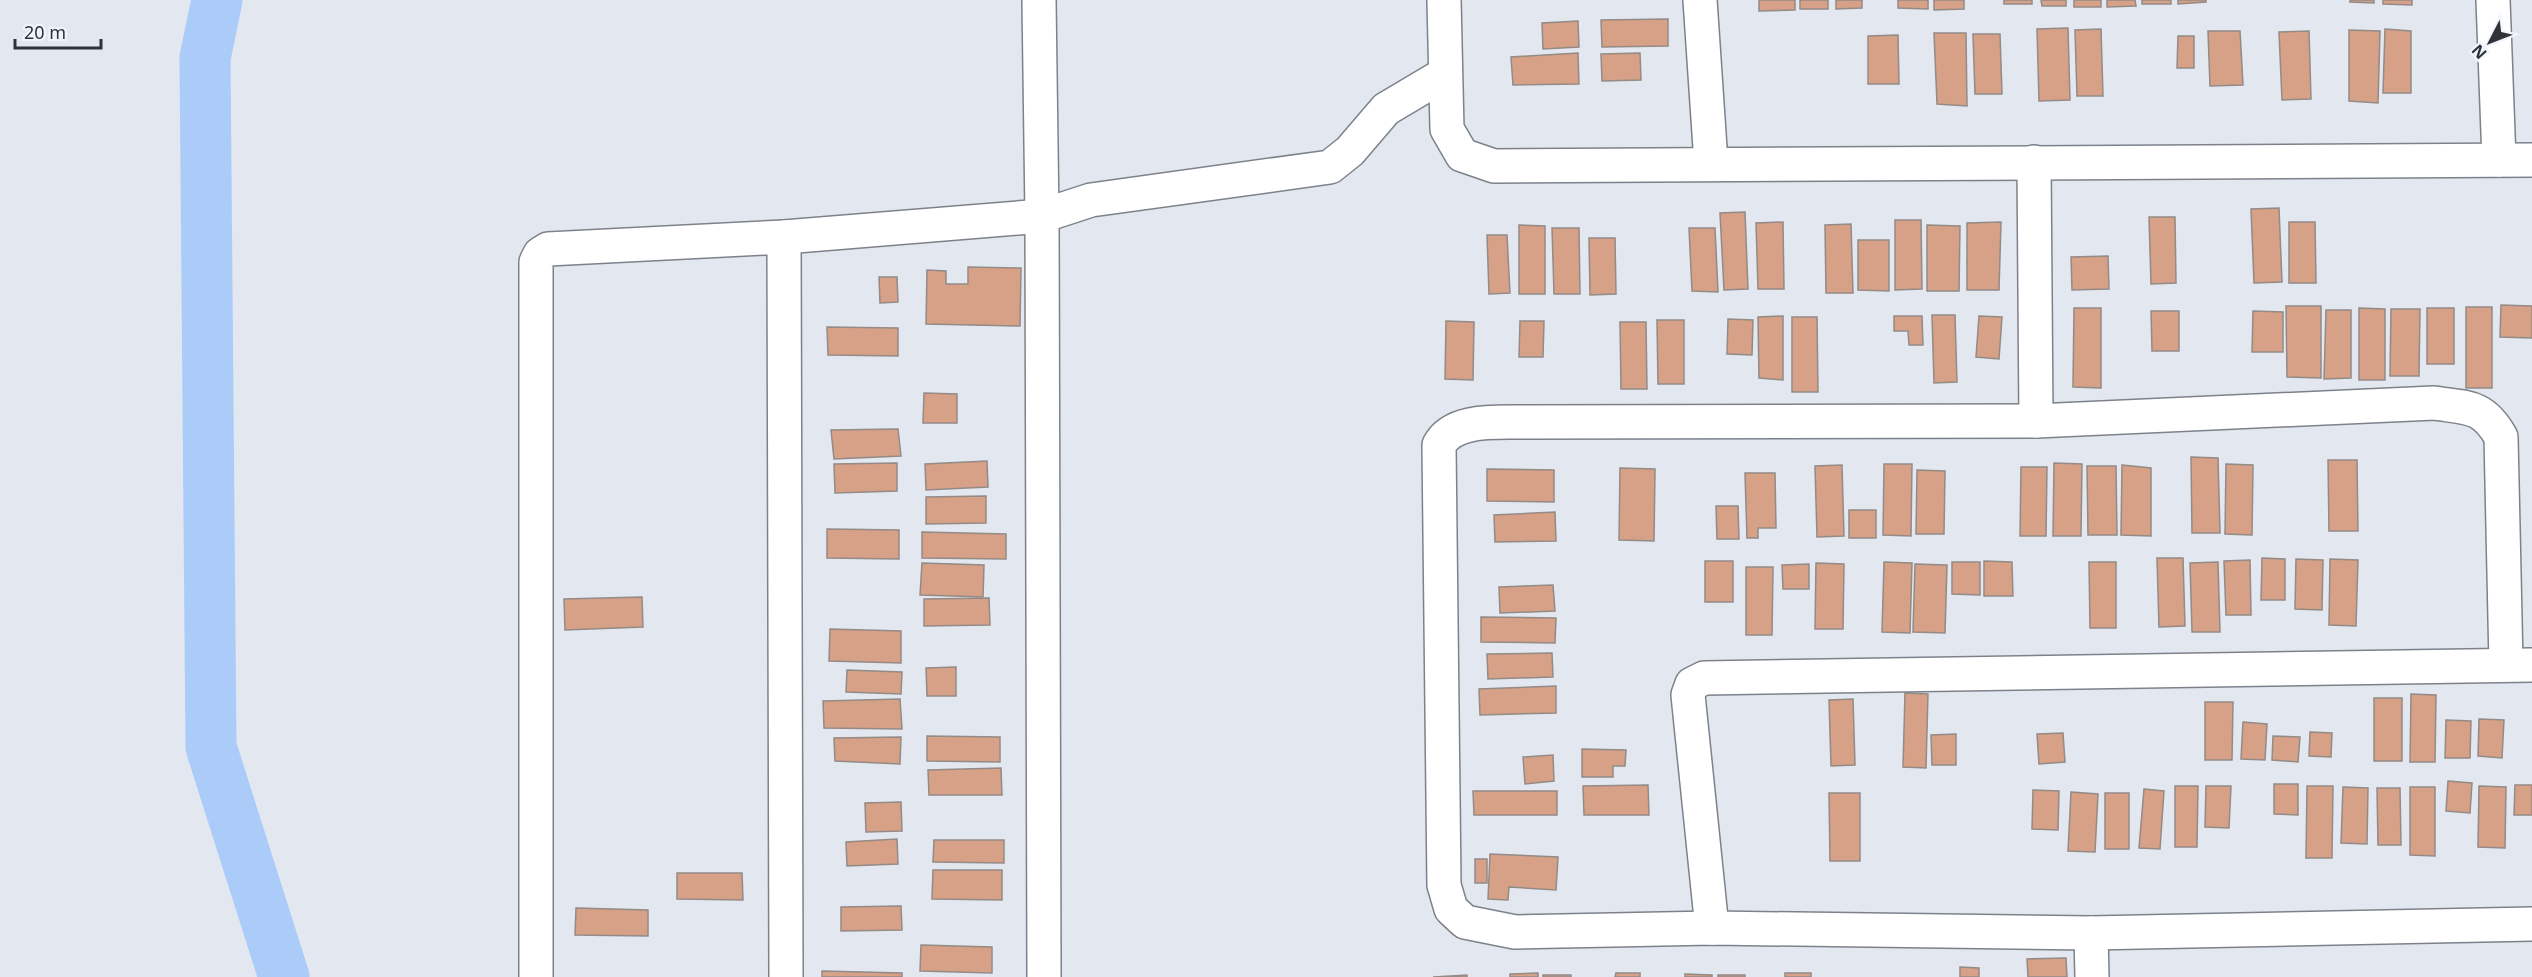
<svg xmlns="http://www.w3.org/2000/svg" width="2532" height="977" font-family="'Noto Sans',sans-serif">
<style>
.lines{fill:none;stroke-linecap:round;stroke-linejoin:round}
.river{stroke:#abccf9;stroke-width:51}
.building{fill:#d6a187;stroke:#948a86;stroke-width:1.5}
.street-casing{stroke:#7d828a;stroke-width:36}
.street{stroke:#fff;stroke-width:33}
</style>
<rect width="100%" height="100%" fill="#e2e7f0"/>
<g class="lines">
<!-- river -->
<polyline class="river" points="217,0 205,58 211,747 284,977"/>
</g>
<!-- building -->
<g class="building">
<polygon points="1759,0 1795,0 1795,10 1759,11"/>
<rect x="1800" y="0" width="28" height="9"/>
<polygon points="1836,0 1862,0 1862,8 1836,9"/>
<polygon points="1898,0 1928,0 1928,9 1898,8"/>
<polygon points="1934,0 1964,0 1964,9 1934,10"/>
<rect x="2004" y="0" width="28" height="4"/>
<polygon points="2041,0 2066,0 2066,6 2042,6"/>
<rect x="2074" y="0" width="27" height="7"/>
<polygon points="2107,0 2135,0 2136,6 2107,7"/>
<rect x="2142" y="0" width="29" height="4"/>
<polygon points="2178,0 2206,0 2206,2 2178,4"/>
<polygon points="2350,0 2374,0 2374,3 2350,2"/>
<polygon points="2383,0 2412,0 2412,5 2383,4"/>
<polygon points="1668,19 1668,46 1602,47 1601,20"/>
<polygon points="1578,21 1579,47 1543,49 1542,23"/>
<polygon points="2068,28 2070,100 2039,101 2037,29"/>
<polygon points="2101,29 2103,96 2077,96 2075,30"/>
<polygon points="2385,29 2411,31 2411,93 2383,93"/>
<polygon points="2349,30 2380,31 2378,103 2349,101"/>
<polygon points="2208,31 2240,31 2243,85 2210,86"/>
<polygon points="2309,31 2311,99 2282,100 2279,32"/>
<polygon points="1934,33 1966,33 1967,106 1937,104"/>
<polygon points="1973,34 2000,34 2002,94 1975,94"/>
<polygon points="1898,35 1899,84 1868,84 1868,36"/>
<polygon points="2178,36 2194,36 2194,68 2177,68"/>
<polygon points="1578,53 1579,84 1513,85 1511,57"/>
<polygon points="1640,53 1641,80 1602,81 1601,54"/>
<polygon points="2279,208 2282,282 2254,283 2251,209"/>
<polygon points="1745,212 1748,289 1724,290 1720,213"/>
<polygon points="2149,217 2175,217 2176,283 2151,284"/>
<polygon points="1895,220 1921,220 1922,289 1895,290"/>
<polygon points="1783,222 1784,289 1758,289 1756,223"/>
<polygon points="2001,222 1999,290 1967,290 1967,223"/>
<polygon points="2289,222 2315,222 2316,283 2289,283"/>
<polygon points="1851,224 1853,293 1826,293 1825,225"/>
<polygon points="1519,225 1545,226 1545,294 1519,294"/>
<polygon points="1927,225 1960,226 1959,291 1927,291"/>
<polygon points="1552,228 1579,228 1580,294 1554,294"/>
<polygon points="1689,228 1715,228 1718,292 1692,291"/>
<polygon points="1487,235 1507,235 1510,293 1489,294"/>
<polygon points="1589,238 1615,238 1616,294 1590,295"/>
<polygon points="1858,240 1889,240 1889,291 1858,290"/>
<polygon points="2108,256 2109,289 2072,290 2071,257"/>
<polygon points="968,267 1021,268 1020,326 926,324 927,270 946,271 946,284 968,284"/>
<polygon points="879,277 897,277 898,302 880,303"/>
<polygon points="2501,305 2532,306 2532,338 2500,337"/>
<polygon points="2286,306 2321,306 2321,378 2287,377"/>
<rect x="2466" y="307" width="26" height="81"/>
<polygon points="2074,308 2101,308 2101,388 2073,387"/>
<polygon points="2359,308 2385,309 2385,380 2359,380"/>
<rect x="2427" y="308" width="27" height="56"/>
<polygon points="2391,309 2420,309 2419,376 2390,376"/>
<polygon points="2326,310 2351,310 2351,378 2324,379"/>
<polygon points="2151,311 2179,311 2179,351 2152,351"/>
<polygon points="2253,311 2283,312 2283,352 2252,352"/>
<polygon points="1932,315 1955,315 1957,382 1934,383"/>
<polygon points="1783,316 1783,380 1759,378 1758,317"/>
<polygon points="1894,316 1922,316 1923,345 1909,345 1908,331 1894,331"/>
<polygon points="1979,316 2002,317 1999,359 1976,357"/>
<polygon points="1792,317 1817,317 1818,392 1792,392"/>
<polygon points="1728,319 1753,320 1752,355 1727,354"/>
<polygon points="1657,320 1684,320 1684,384 1658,384"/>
<polygon points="1446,321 1474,322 1473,380 1445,379"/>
<polygon points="1520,321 1544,321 1543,357 1519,357"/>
<polygon points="1620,322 1646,322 1647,389 1621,389"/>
<polygon points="827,327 898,328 898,356 828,355"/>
<polygon points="924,393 957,394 957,423 923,423"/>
<polygon points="898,429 901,456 834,459 831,430"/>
<polygon points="2191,457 2218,458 2220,533 2192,533"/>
<polygon points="2328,460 2357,460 2358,531 2329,531"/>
<polygon points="987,461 988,487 926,490 925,464"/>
<polygon points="897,463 897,491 835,493 834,464"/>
<polygon points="2054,463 2082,464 2081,536 2053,536"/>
<polygon points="1884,464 1912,464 1911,536 1883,535"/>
<polygon points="2226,464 2253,465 2252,535 2225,534"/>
<polygon points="1842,465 1844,536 1817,537 1815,466"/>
<polygon points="2122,465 2151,468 2151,536 2121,535"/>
<polygon points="2087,466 2116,466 2117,535 2088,535"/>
<polygon points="2021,467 2047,467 2046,536 2020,536"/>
<polygon points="1620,468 1655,469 1654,541 1619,540"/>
<polygon points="1487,469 1554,470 1554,502 1487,501"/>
<polygon points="1917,470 1945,471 1944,534 1916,534"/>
<polygon points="1745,473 1775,473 1776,528 1758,528 1758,538 1747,538"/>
<polygon points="986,496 986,523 926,524 926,497"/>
<polygon points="1716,506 1738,506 1739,539 1717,539"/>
<rect x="1849" y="510" width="27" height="28"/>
<polygon points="1555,512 1556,541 1495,542 1494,515"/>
<polygon points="827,529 899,530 899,559 827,558"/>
<polygon points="922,532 1006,534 1006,559 922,558"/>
<polygon points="2157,558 2183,558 2185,626 2159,627"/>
<polygon points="2262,558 2285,559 2285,600 2261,600"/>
<polygon points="2296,559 2323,560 2322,610 2295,609"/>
<polygon points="2330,559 2358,560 2356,626 2329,625"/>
<polygon points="2250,560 2251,615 2226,615 2224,561"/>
<rect x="1705" y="561" width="28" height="41"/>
<polygon points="1984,561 2012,562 2013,596 1984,596"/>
<polygon points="1884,562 1912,563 1910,633 1882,632"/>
<polygon points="1952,562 1980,562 1980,595 1952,594"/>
<polygon points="2089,562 2116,562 2116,628 2090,628"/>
<polygon points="2218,562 2220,632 2192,632 2190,563"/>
<polygon points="922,563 984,565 983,597 920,595"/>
<polygon points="1816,563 1844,564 1843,629 1815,629"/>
<polygon points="1809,564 1809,589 1783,589 1782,565"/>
<polygon points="1915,564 1947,565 1945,633 1913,632"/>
<polygon points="1746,567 1773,567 1772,635 1746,635"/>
<polygon points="1553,585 1555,611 1500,613 1499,587"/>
<polygon points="642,597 643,627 565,630 564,599"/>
<polygon points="989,598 990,625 924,626 924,599"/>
<polygon points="1481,617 1556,618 1555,643 1481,642"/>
<polygon points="830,629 901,631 901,663 829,661"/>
<polygon points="1552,653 1553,677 1488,679 1487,654"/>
<polygon points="956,667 956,696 927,696 926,668"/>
<polygon points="847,670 902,672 901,694 846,692"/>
<polygon points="1556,686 1556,713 1480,715 1479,689"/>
<polygon points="1905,693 1928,694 1926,768 1903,767"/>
<polygon points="2411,694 2436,695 2435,762 2410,762"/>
<rect x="2374" y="698" width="28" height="63"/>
<polygon points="900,699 902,729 824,728 823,701"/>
<polygon points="1853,699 1855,765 1831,766 1829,700"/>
<polygon points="2205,702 2233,702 2232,760 2205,760"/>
<polygon points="2479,719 2504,720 2502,758 2478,756"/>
<polygon points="2446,720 2471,721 2470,758 2445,758"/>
<polygon points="2243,722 2267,724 2265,760 2241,759"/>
<polygon points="2310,732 2332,733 2331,757 2309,756"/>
<polygon points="2063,733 2065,762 2039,764 2037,734"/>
<polygon points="1956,734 1956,765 1932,765 1931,735"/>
<polygon points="927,736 1000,737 1000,762 927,761"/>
<polygon points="2273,736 2300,737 2298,762 2272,760"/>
<polygon points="901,737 900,764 835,761 834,738"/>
<polygon points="1582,749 1626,750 1625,766 1613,766 1613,777 1582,777"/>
<polygon points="1553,755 1554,781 1525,784 1523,757"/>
<polygon points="1001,768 1002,795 929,795 928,770"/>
<polygon points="2448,781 2472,783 2470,813 2446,811"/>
<polygon points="2274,784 2298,784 2298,815 2274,814"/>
<polygon points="1648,785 1649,815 1584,815 1583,786"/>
<polygon points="2515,785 2532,785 2532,815 2514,815"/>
<polygon points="2175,786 2198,786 2197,847 2175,847"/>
<polygon points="2206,786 2231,786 2229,828 2205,827"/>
<polygon points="2307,786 2333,786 2332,858 2306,858"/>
<polygon points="2479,786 2506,787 2505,848 2478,847"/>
<polygon points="2343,787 2368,788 2367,844 2341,843"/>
<polygon points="2410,787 2435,787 2435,856 2410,855"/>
<polygon points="2377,788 2400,788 2401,845 2378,845"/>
<polygon points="2144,789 2164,791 2160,849 2139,848"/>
<polygon points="2033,790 2059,791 2058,830 2032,829"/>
<polygon points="1473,791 1557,791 1557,815 1474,815"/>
<polygon points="2071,792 2098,794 2095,852 2068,851"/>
<polygon points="1829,793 1860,793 1860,861 1830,861"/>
<rect x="2105" y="793" width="24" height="56"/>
<polygon points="901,802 902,831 866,832 865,803"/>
<polygon points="897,839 898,864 847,866 846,842"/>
<polygon points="934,840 1004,840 1004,863 933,862"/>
<polygon points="1490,854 1558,857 1556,890 1509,887 1508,900 1488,899"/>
<rect x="1475" y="859" width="12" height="24"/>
<polygon points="933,870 1002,870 1002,900 932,899"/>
<polygon points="677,873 742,873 743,900 677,899"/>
<polygon points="901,906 902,930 841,931 841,907"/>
<polygon points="576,908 648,910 648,936 575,935"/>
<polygon points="921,945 992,947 992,973 920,971"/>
<polygon points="2066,958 2067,977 2028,977 2027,959"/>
<polygon points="1960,967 1979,968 1979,977 1960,977"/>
<polygon points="822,971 902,973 902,977 822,977"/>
<polygon points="1538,973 1538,977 1510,977 1510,974"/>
<polygon points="1616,973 1640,973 1640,977 1615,977"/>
<rect x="1785" y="973" width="26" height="4"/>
<polygon points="1685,974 1712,975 1712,977 1685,977"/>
<polygon points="1467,975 1467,977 1433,977"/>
<rect x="1543" y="975" width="28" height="2"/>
<rect x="1718" y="975" width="27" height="2"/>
</g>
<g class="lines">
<defs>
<g id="street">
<polyline points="1444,0 1447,129 1462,155 1494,166 2532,160"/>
<polyline points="1700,0 1711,163"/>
<polyline points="2493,0 2499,160"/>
<polyline points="2034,162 2036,421"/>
<polyline points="784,237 786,977"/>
<path d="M2506 664 2501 437C2483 405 2468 408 2434 403L2036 421 1528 422C1500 423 1454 417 1439 445L1444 885 1451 909 1465 922 1515 932 1712 928 2091 933 2532 924"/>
<polyline points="1712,928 1688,695 1692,684 1704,678 2532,665"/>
<polyline points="2091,933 2092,977"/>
<polyline points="536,977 536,262 540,254 548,249 784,237 1042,216 1039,0"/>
<polyline points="1044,977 1042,216 1091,200 1330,167 1350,151 1386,109 1445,74"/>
</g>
</defs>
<!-- street casing -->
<use href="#street" class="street-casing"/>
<!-- street -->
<use href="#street" class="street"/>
</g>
<!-- north arrow -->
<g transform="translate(2490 42) rotate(228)" stroke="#eff4fd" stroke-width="4.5" paint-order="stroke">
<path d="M0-4.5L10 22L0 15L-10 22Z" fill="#303235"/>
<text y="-9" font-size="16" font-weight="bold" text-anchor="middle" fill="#303235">N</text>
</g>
<!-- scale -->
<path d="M15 39v9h86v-9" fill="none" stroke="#303235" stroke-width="3"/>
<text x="24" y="39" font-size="18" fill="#303235" stroke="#eff4fd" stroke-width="4.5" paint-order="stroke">20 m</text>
</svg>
